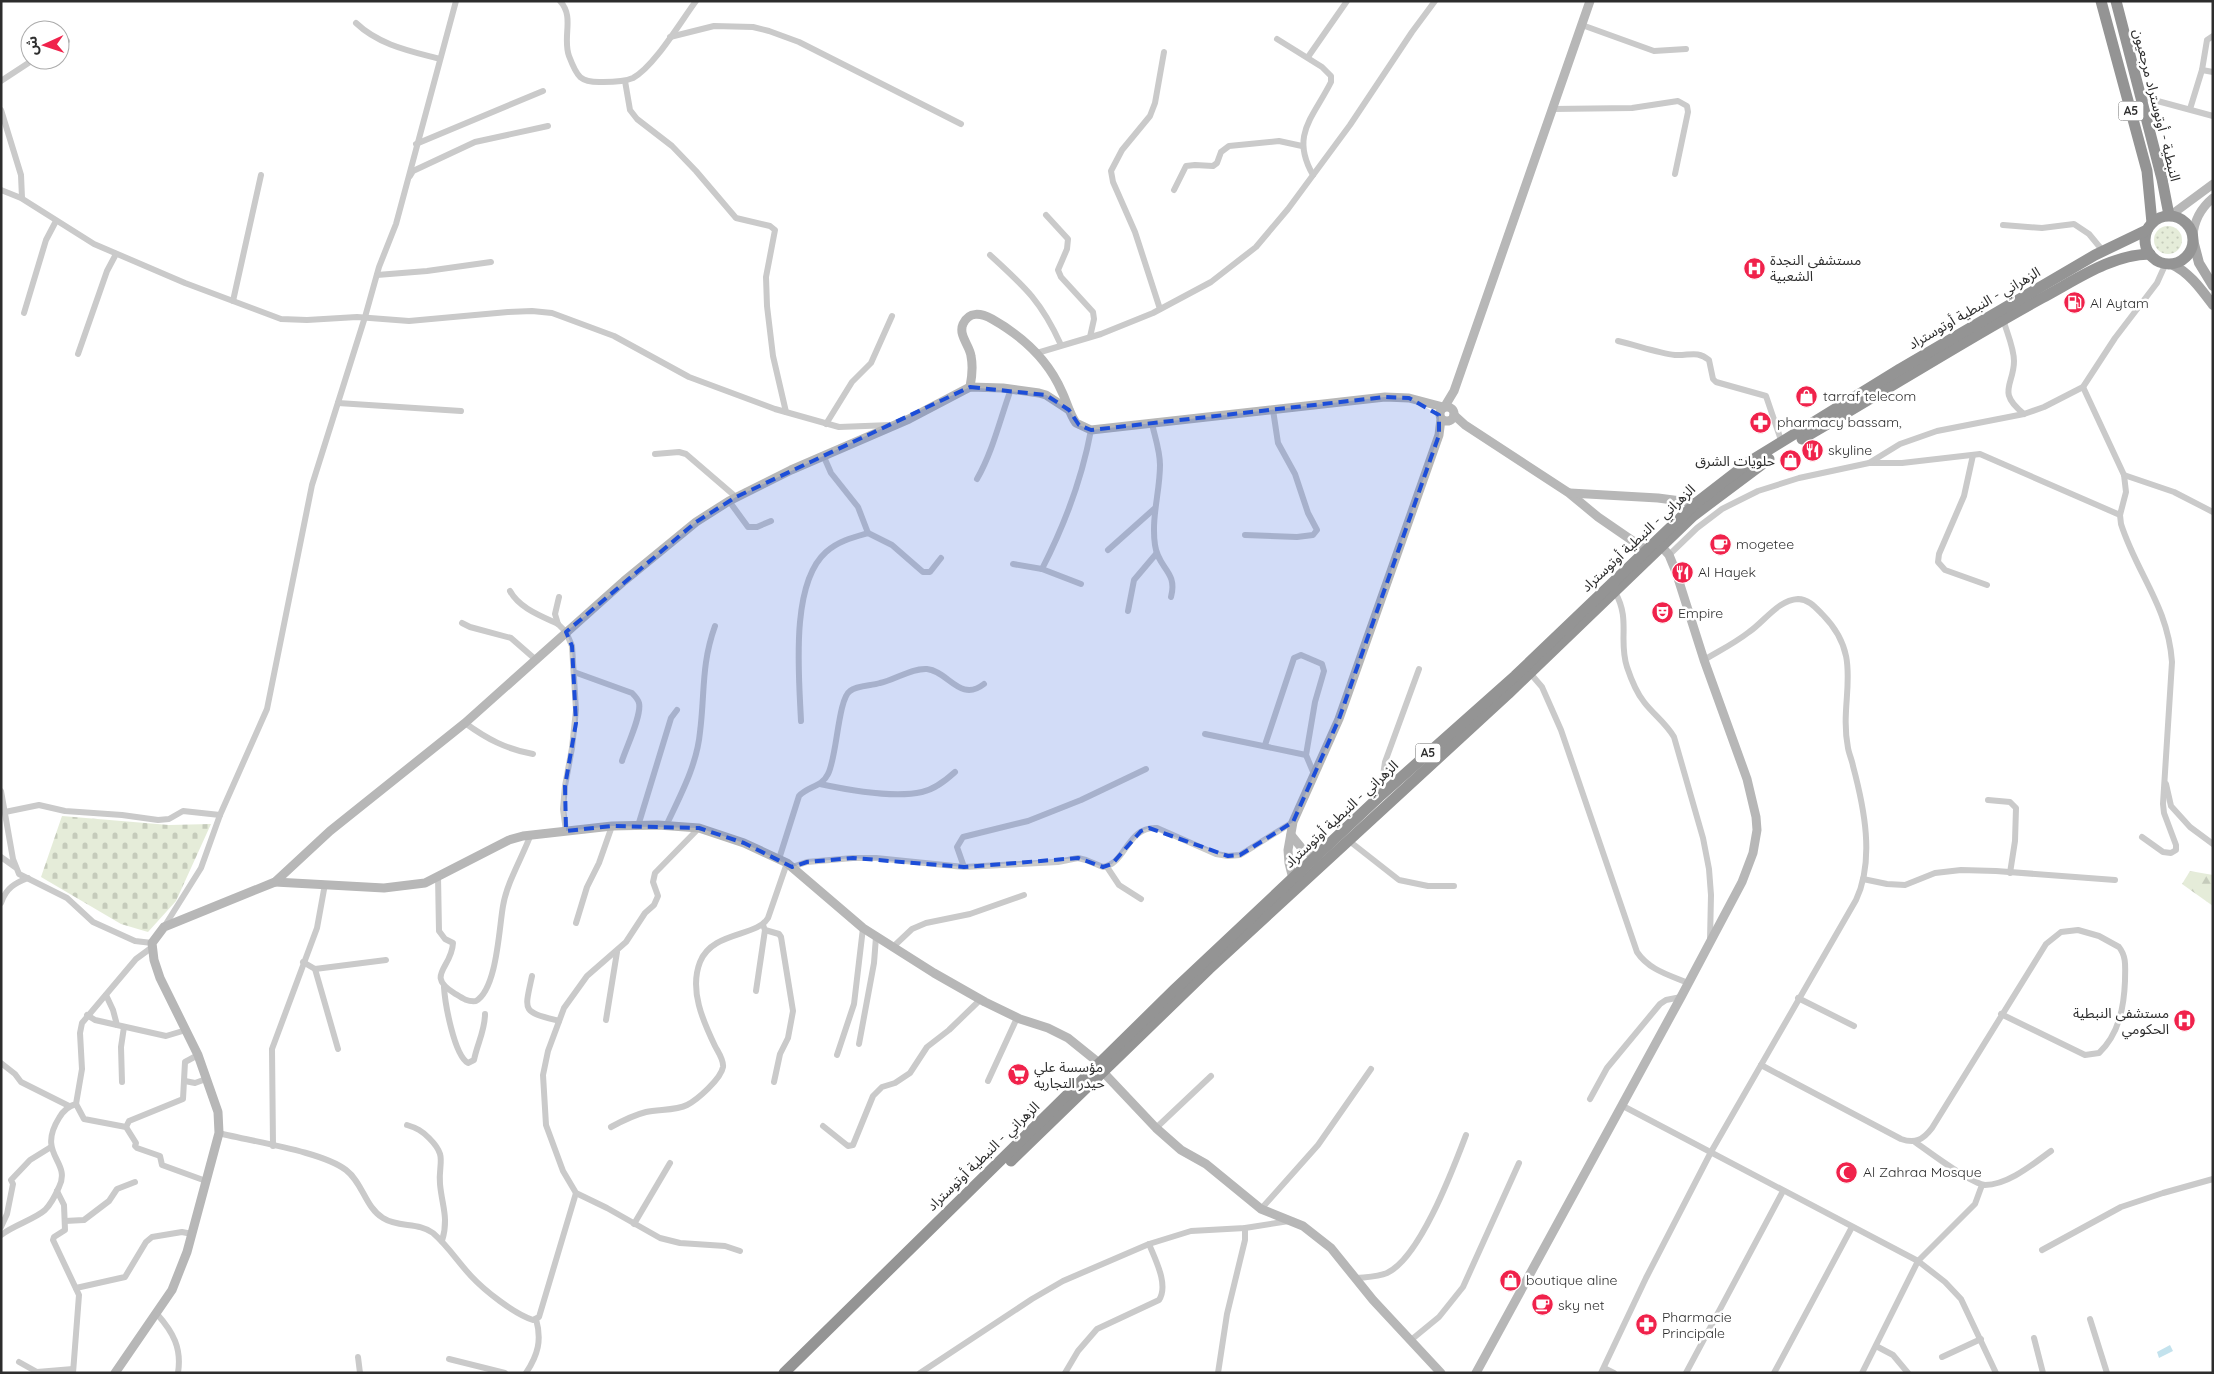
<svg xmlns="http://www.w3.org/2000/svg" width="2214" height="1374" font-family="Quicksand,'Noto Sans Arabic',sans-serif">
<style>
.grass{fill:url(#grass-dots)}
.forest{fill:url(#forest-firs)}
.cemetery{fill:url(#cemetery-stones)}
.water{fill:#c3e2ed}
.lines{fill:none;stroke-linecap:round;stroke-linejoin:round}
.street{stroke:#cacaca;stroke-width:6}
.secondary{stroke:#b7b7b7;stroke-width:9}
.primary{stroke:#a5a5a5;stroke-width:10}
.highway{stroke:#949494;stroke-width:11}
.marked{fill:#1d4ed8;fill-opacity:0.2;stroke:#1d4ed8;stroke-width:4;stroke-dasharray:10 6;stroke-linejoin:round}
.labels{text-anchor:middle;stroke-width:5;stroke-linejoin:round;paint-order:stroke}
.shield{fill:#fff;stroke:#6c6c6c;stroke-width:1}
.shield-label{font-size:12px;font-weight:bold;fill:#2d2d2d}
.street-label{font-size:14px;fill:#2d2d2d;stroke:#fff}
.poi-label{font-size:14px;fill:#2d2d2d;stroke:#fff;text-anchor:start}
</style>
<defs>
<pattern id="grass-dots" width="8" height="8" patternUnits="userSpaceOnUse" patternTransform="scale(1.25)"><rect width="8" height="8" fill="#e5ecd9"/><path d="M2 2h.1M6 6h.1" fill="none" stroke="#c5cbbb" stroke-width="1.8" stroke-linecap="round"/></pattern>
<pattern id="forest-firs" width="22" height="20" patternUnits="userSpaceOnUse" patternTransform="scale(1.25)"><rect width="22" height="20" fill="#e5ecd9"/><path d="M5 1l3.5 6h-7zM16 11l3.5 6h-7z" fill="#c5cbbb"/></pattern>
<pattern id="cemetery-stones" width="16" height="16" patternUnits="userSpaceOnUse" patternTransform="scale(1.25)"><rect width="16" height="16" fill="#e5ecd9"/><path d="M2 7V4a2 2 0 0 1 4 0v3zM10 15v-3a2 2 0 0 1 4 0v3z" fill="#c5cbbb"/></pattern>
</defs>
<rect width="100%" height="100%" fill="#fff"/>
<!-- grass -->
<circle class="grass" cx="2168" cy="240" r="14"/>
<!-- forest -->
<polygon class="forest" points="2190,871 2213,875 2213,906 2182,884"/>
<!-- cemetery -->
<polygon class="cemetery" points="62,816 169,825 211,824 176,901 148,932 121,924 41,877"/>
<!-- water -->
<polygon class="water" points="2170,1345 2173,1351 2159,1358 2157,1352"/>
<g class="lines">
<!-- street -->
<g class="street">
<path d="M560 1C575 17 562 37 569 56 577 77 580 83 603 82 613 82 624 82 633 78 654 67 681 21 696 1"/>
<path d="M356 23C379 45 410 51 440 59"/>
<polyline points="1582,25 1654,51 1686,49"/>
<polyline points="670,37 714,26 753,27 769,31 799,42 961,124"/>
<path d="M1277 39 1322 67 1331 76V82C1313 118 1290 135 1313 175"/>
<polyline points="60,45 67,41"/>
<polyline points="1308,57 1347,1"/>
<polyline points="2202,70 2213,72"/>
<polyline points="1,81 33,60"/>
<polyline points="625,81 630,110 637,119 672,146 696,171 736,218 770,226 775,230 766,277 767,306 773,356 786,412"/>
<polyline points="2139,96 2213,116"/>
<polyline points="1553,109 1632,108 1678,101 1687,106 1688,112 1675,174"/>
<polyline points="2190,109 2202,70 2207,40 2213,36"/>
<polyline points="1,110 21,175 22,198"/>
<polyline points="416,144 543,91"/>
<polyline points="410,176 413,171 475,142 548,126"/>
<polyline points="1,190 21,198 94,244 185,283 281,319 307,320 357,317 409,321 508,312 532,311 552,313 614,336 689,377 775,409 839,427 891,425"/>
<polyline points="1174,190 1186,166 1195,165 1213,166 1217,163 1221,152 1229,146 1279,141 1302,146"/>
<polyline points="1046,215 1068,239 1067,249 1058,270 1061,277 1093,312 1094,319 1090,337"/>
<polyline points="2003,225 2042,228 2074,224 2089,234 2103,251"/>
<path d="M990 255C1025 287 1041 301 1061 345"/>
<polyline points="377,275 427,271 491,262"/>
<polyline points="233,301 261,175"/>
<polyline points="1160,309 1135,232 1113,182 1111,171 1122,150 1150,116 1155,103 1164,52"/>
<polyline points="24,313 46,240 56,221"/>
<path d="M2003 319C2007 333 2014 348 2014 361 2014 385 1996 392 2024 414"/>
<path d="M1618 341C1636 345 1658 353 1675 355 1689 356 1697 350 1709 360L1713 379 1716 382 1766 396 1782 443"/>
<polyline points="1037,353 1101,334 1153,313 1211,282 1256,247 1288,209 1350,125 1412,32 1435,1"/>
<polyline points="78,354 107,271 116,254"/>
<path d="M2083 387 2124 475 2126 492 2120 515 2121 524C2137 574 2168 606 2172 662L2163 804 2164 813 2176 845V850L2171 853 2163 852 2142 837"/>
<polyline points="338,403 461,411"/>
<polyline points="826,424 852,382 871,363 892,316"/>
<path d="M1152 424C1155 437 1160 451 1160 465 1160 492 1151 517 1155 545 1158 569 1178 571 1171 597"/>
<polyline points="655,454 679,452 686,454 736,497"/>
<polyline points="1973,455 1964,496 1939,554 1938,562 1945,570 1987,585"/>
<polyline points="824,457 831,473 858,507 868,533"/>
<polyline points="1869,463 1902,463 1980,454 2120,515"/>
<polyline points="2124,475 2174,492 2213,512"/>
<path d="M977 479C993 451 1000 419 1011 389"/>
<polyline points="729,501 748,527 757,527 771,521"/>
<polyline points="1245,535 1297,537 1313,535 1317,530 1308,513 1295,474 1278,443 1273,410"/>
<polyline points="1108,550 1154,509"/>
<polyline points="1669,555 1697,528 1722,509 1758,491 1799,478 1869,463 1900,444 1937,431 2024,414 2044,407 2083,387 2115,338 2157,283 2166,263"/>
<path d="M1013 564 1042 569C1065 524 1082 479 1091 430"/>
<polyline points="1042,569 1081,584"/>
<path d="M510 591C519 608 541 616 558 624"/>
<path d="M1615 592C1631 620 1618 640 1627 667 1631 679 1636 692 1644 702 1653 714 1666 723 1674 737L1703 838 1709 869 1711 895 1710 940"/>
<polyline points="559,597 555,614 558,624 566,632 572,646 576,710 572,748 565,786 563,809 566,831"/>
<polyline points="1128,611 1134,580 1156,554"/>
<polyline points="462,623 470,627 511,638 535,659"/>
<path d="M574 672 632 693C635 696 638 699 639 703 642 715 626 748 622 761"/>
<path d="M1530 673 1542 687 1561 730 1637 952C1649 970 1669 975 1688 983"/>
<path d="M801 721C799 676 790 584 826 552 838 541 854 537 868 533L892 545 923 572H930L941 558"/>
<path d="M465 723C487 739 506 749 533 754"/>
<polyline points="1205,734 1306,755"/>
<polyline points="1265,745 1294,658 1301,655 1322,664 1324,671 1315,702 1306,755 1314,774"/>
<path d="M820 784C848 790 895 798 922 792 935 789 945 781 955 772"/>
<polyline points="2166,784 2171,806 2190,827 2213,844"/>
<polyline points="1,791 13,859 19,874 67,898 93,922 135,941 152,943"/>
<polyline points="1380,796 1385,762 1419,669"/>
<polyline points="1988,800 2010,802 2016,808 2015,841 2010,873"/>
<polyline points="5,812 39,805 65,811 122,815 158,820 169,819 183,811 220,815"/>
<polyline points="638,826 671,718 677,710"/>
<path d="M666 826C680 796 697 765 700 732 705 693 701 665 715 626"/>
<polyline points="699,828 655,873 653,882 658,896 654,905 645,913 626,942 587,976 564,1008 548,1051 543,1075 546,1125 563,1171 576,1193 607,1208 660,1238 680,1243 725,1246 740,1251"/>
<polyline points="1348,840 1399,880 1428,886 1454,886"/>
<polyline points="1,857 15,867"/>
<path d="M779 859 799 796C808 786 822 787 828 774 837 757 838 699 850 691 858 685 871 686 880 683 895 680 911 668 927 669 948 671 960 703 984 684"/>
<path d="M792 867 807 862 853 858H876L964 867 1058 862 1078 858 1086 860 1103 867C1126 864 1127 826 1157 828L1216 854 1228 856 1240 855 1293 822"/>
<polyline points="964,867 957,847 963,837 1028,821 1081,800 1146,769"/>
<polyline points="1107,867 1119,885 1141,899"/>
<path d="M438 876 439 931 445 939 453 943C452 968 425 975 454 993 462 998 467 1002 476 1001 497 989 499 928 503 906 507 882 522 858 531 834"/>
<polyline points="1863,879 1887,884 1905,885 1935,873 1961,870 1996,871 2115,880"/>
<path d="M1 903C6 888 15 883 28 878"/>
<polyline points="576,923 587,887 599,863 612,826"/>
<polyline points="763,925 765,930 779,934 781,937 793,1011 788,1038 780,1054 774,1082"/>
<polyline points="164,927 201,868 220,815 267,709 312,485 365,317 379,267 396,224 456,1"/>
<polyline points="894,946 912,929 926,923 970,914 1024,895"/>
<polyline points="303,962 315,969 386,960"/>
<polyline points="315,969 338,1049"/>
<path d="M532 976C524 1013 522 1011 559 1021"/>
<path d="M444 987C445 1003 454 1055 468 1063L474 1060C477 1044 485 1031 485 1014"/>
<polyline points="756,991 765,930"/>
<polyline points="106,995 113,1010 117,1025 166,1036 186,1030"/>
<polyline points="1798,998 1854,1026"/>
<polyline points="87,1015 95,1020 117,1025"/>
<polyline points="606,1020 617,952"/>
<polyline points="859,1044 874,963 876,937"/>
<polyline points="837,1055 854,1004 863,928"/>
<polyline points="1,1063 15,1074 21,1082 69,1106"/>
<path d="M1761 1065 1901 1139C1915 1144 1923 1140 1932 1128L2046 944 2061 932 2078 930 2099 936 2119 947C2127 957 2125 968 2125 981 2124 1007 2119 1034 2099 1053L2085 1055 2001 1014"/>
<polyline points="185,1081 195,1083 206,1079"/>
<polyline points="988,1081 1017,1018"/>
<polyline points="122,1082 121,1047 124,1027"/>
<polyline points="1590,1099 1607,1068 1660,1004 1666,1000 1681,997"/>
<polyline points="76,1104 84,1119 126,1127 136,1143 135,1146 137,1148 160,1156 162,1165 206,1181"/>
<polyline points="1621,1105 1918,1261 1945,1282 1961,1299 1996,1373"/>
<path d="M407 1125C417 1128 422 1131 429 1138 448 1157 438 1162 440 1184 442 1206 449 1218 442 1241"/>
<polyline points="823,1126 848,1146 853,1145 873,1096 882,1087 895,1083 910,1073 927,1047 949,1030 981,999"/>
<polyline points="126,1127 129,1121 183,1099 185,1062 198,1055"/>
<path d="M611 1127C622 1121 634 1115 646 1112 658 1109 676 1111 687 1105 697 1100 721 1079 723 1067 724 1060 718 1052 715 1046 703 1021 689 990 700 962 712 931 757 937 768 918L787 863"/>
<polyline points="1156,1128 1211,1076"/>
<path d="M219 1133C253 1142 321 1151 346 1170 363 1183 365 1207 383 1218 398 1228 419 1222 433 1233 448 1246 458 1262 471 1276 485 1291 513 1313 533 1320L539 1317 576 1193"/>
<path d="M1915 1142C1928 1151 1971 1184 1985 1185 2008 1185 2033 1164 2051 1151"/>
<polyline points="273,1146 272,1049 317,928 325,884"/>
<polyline points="57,1191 64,1205 65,1230 54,1237 53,1240 79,1295 73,1373"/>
<polyline points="1261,1209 1318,1145 1371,1069"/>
<polyline points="65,1221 84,1220 109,1201 117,1189 135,1182"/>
<polyline points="634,1224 670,1163"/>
<polyline points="1,1227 7,1214 13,1184 11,1180 30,1160 51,1147"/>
<path d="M1 1235C14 1225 35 1219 45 1210 51 1204 56 1194 59 1187 72 1161 36 1155 59 1118 63 1111 68 1106 76 1104L82 1069 80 1033 82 1023 136 959 151 948"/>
<polyline points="2042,1250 2121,1207 2163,1193 2213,1179"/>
<path d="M1357 1278C1366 1277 1378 1277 1387 1273 1420 1258 1453 1169 1466 1135"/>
<polyline points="76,1288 125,1277 146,1242 152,1237 182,1232 192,1234"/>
<path d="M157 1314C173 1332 182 1348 178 1373"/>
<polyline points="2090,1319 2107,1373"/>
<polyline points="2034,1338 2043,1373"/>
<polyline points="1411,1340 1439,1317 1463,1287 1519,1163"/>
<polyline points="1876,1346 1893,1355 1908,1373"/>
<polyline points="358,1357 360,1373"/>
<polyline points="1942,1357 1981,1339"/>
<polyline points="449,1359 505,1373"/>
<polyline points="19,1362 37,1372 73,1369"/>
<polyline points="1604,1368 1614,1373"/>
<path d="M526 1373C538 1355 542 1340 536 1319"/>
<polyline points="920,1373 1032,1299 1063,1281 1149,1244 1191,1231 1245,1228 1289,1221"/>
<path d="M1065 1373 1078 1351 1097 1329 1159 1300C1169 1285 1155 1259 1149 1244"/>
<polyline points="1218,1373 1227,1314 1245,1240 1245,1228"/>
<path d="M1601 1373 1646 1278 1711 1152 1856 900C1875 860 1864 807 1853 766 1852 760 1849 754 1848 748 1838 697 1866 659 1823 615 1816 608 1809 599 1798 599 1778 600 1764 622 1749 632 1735 643 1719 651 1704 660"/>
<polyline points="1686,1373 1783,1191"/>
<polyline points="1774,1373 1852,1227"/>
<polyline points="1862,1373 1918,1261 1975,1204 1982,1185"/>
</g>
<!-- secondary -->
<g class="secondary">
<polyline points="2171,215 2213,184"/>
<path d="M2193 236C2194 220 2201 208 2213 198"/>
<path d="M970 387C972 377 973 366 971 356 970 346 958 335 963 324 969 311 981 313 992 319 1022 336 1048 359 1062 392 1067 402 1069 413 1076 423L1091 430 1385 397 1409 398 1443 407"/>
<polyline points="1445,406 1454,391 1590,1"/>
<circle cx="1447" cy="414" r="7"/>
<polyline points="1454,415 1465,425 1569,493 1598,517 1646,550"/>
<polyline points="1570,493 1658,498 1696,503"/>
<polyline points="1291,835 1304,851 1318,857"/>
<polyline points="1293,879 1289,863 1288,850 1293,822 1339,719 1439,435 1441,419"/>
<polyline points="275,882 384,888 425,883 509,840 523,836 612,826 658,825 699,828 744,843 787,863 863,928 934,973 985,1002 1020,1019 1048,1028 1068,1038 1099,1063"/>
<polyline points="1104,1073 1156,1128 1181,1150 1206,1164 1261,1209 1303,1226 1331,1248 1373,1300 1441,1373"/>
<polyline points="115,1373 172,1290 187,1252 219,1133 218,1112 198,1055 160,978 154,960 152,943 164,927 275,882 330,831 465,723 624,581 696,522 729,501 791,470 909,419 970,387 1003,388 1039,393 1046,395 1069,410"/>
<polyline points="1476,1373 1681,997 1742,882 1753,853 1757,830 1756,817 1747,779 1704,660 1676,572 1669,555 1662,547"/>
</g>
<!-- primary -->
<g class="primary">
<polyline points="2193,240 2199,263 2213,286"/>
<path d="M2171 264C2189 272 2201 289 2213 305"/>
</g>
<!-- highway -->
<g class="highway">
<polyline points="2101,1 2147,171 2152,223"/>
<polyline points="2116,1 2162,179 2169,215"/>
<circle cx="2169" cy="240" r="24"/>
<path d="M1802 439C1882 393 1960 343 2042 298 2076 280 2110 255 2150 254"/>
<polyline points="1011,1161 1209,969 1508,694 1693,516 1769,459"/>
<polyline points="784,1373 1174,990 1379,797 1515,676 1696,503 1749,462 1900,369 2095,255 2147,230"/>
</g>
</g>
<!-- marked area -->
<path class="marked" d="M970 387 1046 395 1069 410 1079 425 1091 430 1385 397 1409 398 1439 415V435L1339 719 1293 822 1240 855 1228 856 1149 828 1141 831 1112 864 1103 867 1078 858 964 867 853 858 807 862 792 867 744 843 699 828 612 826 566 831 565 786 576 723 572 646 566 632 696 522 736 497Z"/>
<!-- icons -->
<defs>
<symbol id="hospital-disc" viewBox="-11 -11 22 22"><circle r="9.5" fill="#f0224b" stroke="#fff"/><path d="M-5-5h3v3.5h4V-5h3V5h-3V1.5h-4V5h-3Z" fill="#fff"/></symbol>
<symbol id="fuel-disc" viewBox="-11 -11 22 22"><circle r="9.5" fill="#f0224b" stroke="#fff"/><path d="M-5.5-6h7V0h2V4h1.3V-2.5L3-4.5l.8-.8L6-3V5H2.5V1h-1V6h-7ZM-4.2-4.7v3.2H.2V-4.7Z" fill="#fff"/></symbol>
<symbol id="shop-disc" viewBox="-11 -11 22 22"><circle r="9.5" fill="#f0224b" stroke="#fff"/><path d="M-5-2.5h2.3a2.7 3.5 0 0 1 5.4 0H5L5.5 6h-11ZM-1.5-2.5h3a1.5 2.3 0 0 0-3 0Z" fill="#fff"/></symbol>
<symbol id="pharmacy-disc" viewBox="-11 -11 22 22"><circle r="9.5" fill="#f0224b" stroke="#fff"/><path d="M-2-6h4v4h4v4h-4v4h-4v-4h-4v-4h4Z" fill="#fff"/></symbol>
<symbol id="restaurant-disc" viewBox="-11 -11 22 22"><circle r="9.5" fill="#f0224b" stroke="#fff"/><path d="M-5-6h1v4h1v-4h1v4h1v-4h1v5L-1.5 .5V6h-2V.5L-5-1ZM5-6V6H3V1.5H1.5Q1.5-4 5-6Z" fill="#fff"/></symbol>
<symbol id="cafe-disc" viewBox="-11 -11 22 22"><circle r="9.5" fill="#f0224b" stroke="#fff"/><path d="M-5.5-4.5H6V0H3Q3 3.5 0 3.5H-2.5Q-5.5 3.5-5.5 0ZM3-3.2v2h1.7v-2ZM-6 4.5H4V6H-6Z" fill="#fff"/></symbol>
<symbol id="theatre-disc" viewBox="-11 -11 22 22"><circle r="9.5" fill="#f0224b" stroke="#fff"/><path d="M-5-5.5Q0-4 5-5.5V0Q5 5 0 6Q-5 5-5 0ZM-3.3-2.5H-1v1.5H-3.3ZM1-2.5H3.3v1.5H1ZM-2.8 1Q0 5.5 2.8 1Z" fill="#fff"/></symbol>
<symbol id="supermarket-disc" viewBox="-11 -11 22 22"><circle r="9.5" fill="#f0224b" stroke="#fff"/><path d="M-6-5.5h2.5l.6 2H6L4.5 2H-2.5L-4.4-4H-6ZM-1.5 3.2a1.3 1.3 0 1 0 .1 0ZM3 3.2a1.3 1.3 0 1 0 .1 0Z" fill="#fff"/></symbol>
<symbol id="mosque-disc" viewBox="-11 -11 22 22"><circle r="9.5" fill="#f0224b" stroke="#fff"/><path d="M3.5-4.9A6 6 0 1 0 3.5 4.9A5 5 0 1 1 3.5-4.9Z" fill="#fff"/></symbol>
</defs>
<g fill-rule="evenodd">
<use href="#hospital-disc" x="1742" y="256" width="25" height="25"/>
<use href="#fuel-disc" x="2062" y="290" width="25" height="25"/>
<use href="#shop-disc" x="1794" y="384" width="25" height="25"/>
<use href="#pharmacy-disc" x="1748" y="410" width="25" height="25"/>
<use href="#restaurant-disc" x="1800" y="438" width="25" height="25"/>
<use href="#shop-disc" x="1778" y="448" width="25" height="25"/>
<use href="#cafe-disc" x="1708" y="532" width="25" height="25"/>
<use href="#restaurant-disc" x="1670" y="560" width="25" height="25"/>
<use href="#theatre-disc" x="1650" y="600" width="25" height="25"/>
<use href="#hospital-disc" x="2172" y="1008" width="25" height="25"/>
<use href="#supermarket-disc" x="1006" y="1062" width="25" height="25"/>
<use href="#mosque-disc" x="1834" y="1160" width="25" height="25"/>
<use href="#shop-disc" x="1498" y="1268" width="25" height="25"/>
<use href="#cafe-disc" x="1530" y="1292" width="25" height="25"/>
<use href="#pharmacy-disc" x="1634" y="1312" width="25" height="25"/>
</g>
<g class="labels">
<!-- shield labels -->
<g class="shield">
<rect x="2118.5" y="101.5" width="25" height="19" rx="4"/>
<rect x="1415.5" y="743.5" width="25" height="19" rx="4"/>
</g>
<g class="shield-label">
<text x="2131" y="115">A5</text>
<text x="1428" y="757">A5</text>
</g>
<!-- street labels -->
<g class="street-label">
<text transform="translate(2157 105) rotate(76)" y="5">النبطية - أوتوستراد مرجعيون</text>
<text transform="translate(1974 308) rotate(-30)" y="5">الزهراني - النبطية أوتوستراد</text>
<text transform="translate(1638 538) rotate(-43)" y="5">الزهراني - النبطية أوتوستراد</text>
<text transform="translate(1341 814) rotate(-43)" y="5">الزهراني - النبطية أوتوستراد</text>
<text transform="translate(983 1156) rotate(-44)" y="5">الزهراني - النبطية أوتوستراد</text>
</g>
<!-- poi labels -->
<g class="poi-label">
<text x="1770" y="265">مستشفى النجدة<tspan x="1770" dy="16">الشعبية</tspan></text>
<text x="2090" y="308">Al Aytam</text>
<text x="1823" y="401">tarraf telecom</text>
<text x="1777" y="427">pharmacy bassam,</text>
<text x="1828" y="455">skyline</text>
<text x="1775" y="466" text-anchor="end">حلويات الشرق</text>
<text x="1736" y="549">mogetee</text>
<text x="1698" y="577">Al Hayek</text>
<text x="1678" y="618">Empire</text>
<text x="2169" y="1018" text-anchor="end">مستشفى النبطية<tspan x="2169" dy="16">الحكومي</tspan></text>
<text x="1034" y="1072">مؤسسة علي<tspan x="1034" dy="16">حيدر التجاريه</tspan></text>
<text x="1863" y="1177">Al Zahraa Mosque</text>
<text x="1526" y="1285">boutique aline</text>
<text x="1558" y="1310">sky net</text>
<text x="1662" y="1322">Pharmacie<tspan x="1662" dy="16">Principale</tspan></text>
</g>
</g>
<!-- border -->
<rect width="2214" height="1374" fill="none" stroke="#2d2d2d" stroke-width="5"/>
<!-- north arrow -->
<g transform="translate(45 45) rotate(267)"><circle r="24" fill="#ffffff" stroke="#ababab"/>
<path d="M0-4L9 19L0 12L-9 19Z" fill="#f0224b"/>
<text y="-8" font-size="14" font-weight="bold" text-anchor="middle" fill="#2d2d2d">ش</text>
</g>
</svg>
